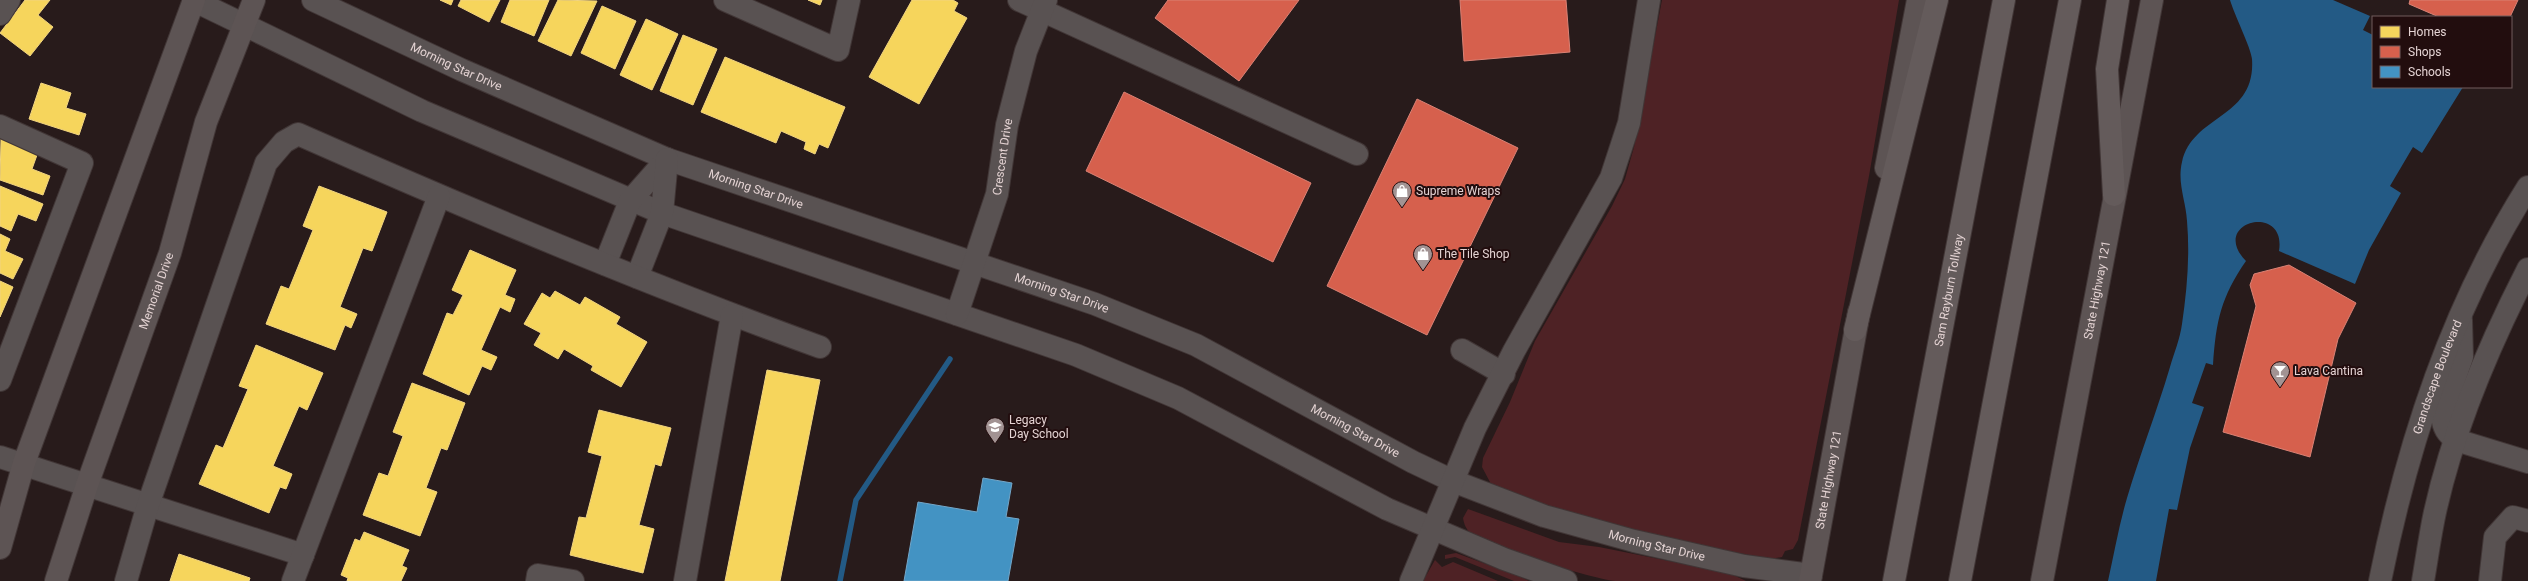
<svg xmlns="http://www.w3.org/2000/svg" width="2528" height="581" font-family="Roboto,sans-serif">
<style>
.green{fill:#4e2225}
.water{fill:#235a85}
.homes{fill:#f6d55c;stroke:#f1d480}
.shops{fill:#d6604d;stroke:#da8275}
.schools{fill:#4393c3;stroke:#73a6c8}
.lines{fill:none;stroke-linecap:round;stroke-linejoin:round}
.stream{stroke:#235a85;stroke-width:5.5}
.minor-casing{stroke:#413636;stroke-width:24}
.major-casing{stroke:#413636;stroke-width:24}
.highway-casing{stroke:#413636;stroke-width:24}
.minor{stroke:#595252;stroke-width:22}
.major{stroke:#5d5454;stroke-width:22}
.highway{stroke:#645b5b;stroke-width:22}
.labels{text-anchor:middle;stroke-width:4;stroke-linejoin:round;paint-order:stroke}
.street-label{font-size:12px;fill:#e4d3d3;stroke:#220d0e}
.poi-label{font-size:12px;fill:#e4d3d3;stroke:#220d0e;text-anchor:start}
</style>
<rect width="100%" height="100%" fill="#281b1b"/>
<!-- green -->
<g class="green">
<polygon points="1662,0 1899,0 1869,176 1798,540 1793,549 1785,551 1782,557 1771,559 1649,536 1548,507 1491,484 1482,467 1483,458 1510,402 1535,341 1612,206 1625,179 1634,147"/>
<path d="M1468 509 1559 542 1599 547 1729 573 1746 581C1703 581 1659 581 1615 581 1596 580 1484 545 1471 534 1466 529 1464 524 1463 518Z"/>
<polygon points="1456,553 1521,577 1529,581 1514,581 1455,557 1445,559 1445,555"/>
<polygon points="1435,560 1442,567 1453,562 1498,581 1423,581"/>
</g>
<!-- water -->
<path class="water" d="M2230 0H2333L2370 16 2363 30 2373 35V87H2463L2422 153 2413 147 2390 186 2401 193 2369 250 2355 284 2279 251C2287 202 2208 222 2246 261 2221 297 2216 321 2213 365L2206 363 2192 403 2204 407 2190 448 2177 510 2169 509 2156 581H2108C2114 554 2119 525 2127 498 2140 454 2157 411 2170 367 2174 353 2180 339 2182 324 2187 290 2190 256 2187 221 2186 201 2177 183 2182 162 2193 114 2256 119 2252 59 2251 48 2234 14 2230 0Z"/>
<!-- homes -->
<g class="homes">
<polygon points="25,0 50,0 38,15 53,27 30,56 0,33"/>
<polygon points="440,0 453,0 451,5"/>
<polygon points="461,0 500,0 489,22 458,6"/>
<polygon points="510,0 549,0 534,36 501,22"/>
<polygon points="558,0 597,1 571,56 538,41"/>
<polygon points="808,0 822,0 820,5"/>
<polygon points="912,0 953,0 958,3 954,11 967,18 919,104 869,77"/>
<polygon points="602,6 636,21 615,69 581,53"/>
<polygon points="646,19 678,34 652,90 620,75"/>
<polygon points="683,35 717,49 693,105 660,91"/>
<polygon points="725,57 845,107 828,148 819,144 815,154 804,149 806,142 781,131 776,143 701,112"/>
<polygon points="41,83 71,93 66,108 86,114 79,135 29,119"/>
<polygon points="1,139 35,151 37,155 32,169 50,176 43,195 0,180"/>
<polygon points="0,186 43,204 36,221 18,214 11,231 0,226"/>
<polygon points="319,186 387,212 372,251 363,248 340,307 357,314 351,328 345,325 335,350 266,324 281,286 289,289 313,230 303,226"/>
<polygon points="0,234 10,239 5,251 23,259 13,279 0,273"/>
<polygon points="470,250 516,270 505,295 515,299 510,312 500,307 481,350 497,357 491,370 482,366 469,395 423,374 447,313 453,315 463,295 452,290"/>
<polygon points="0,281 13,287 0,317"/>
<polygon points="555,291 580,305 585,297 620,317 616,324 647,342 621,387 591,370 593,366 564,349 558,359 534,345 541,333 524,324 542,293 550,298"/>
<polygon points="256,345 323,373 307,410 299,406 273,466 292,474 286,489 280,487 269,513 199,484 216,445 223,448 248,389 239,386"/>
<polygon points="767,370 820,380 780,581 725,581"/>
<polygon points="412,383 465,403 447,450 441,448 426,488 437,492 420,536 363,515 379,473 388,476 403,436 393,432"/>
<polygon points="599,410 671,428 661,466 655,464 639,525 654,529 643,573 570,555 579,517 586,518 602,456 588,452"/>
<polygon points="364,532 409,550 402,566 407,568 401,581 347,581 348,578 341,575 355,539 360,541"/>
<polygon points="179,554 250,578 249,581 170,581"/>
</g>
<!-- shops -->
<g class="shops">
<polygon points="1168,0 1299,0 1239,81 1155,18"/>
<polygon points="1460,0 1566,0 1570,52 1464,61"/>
<polygon points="2410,0 2518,0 2510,17 2439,17 2409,4"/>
<polygon points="1124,92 1311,183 1273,262 1086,171"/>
<polygon points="1417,99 1518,148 1427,335 1327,286"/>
<polygon points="2289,265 2356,303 2338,339 2310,457 2223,432 2256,306 2250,285 2254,274"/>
</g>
<!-- schools -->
<polygon class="schools" points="983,478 1012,483 1006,517 1019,519 1008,581 904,581 918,502 977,512"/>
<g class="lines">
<!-- stream -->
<polyline class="stream" points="840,581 856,500 950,359"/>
<defs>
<g id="minor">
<polyline points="193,0 422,111 662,213 1076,355 1178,398 1387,509 1504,559 1566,581"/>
<path id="s1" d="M313 0 462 70 667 159 1095 304 1196 345 1413 462 1453 481 1544 516 1634 541 1744 566 1811 575"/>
<polyline points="725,0 838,50 849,0"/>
<polyline points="1019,0 1357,154"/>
<polyline points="0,14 9,0"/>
<polyline points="0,126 82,163 0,380"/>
<polyline points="605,264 630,201 667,159"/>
<polyline points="637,277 662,213 667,159"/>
<path id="s2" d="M957 314 997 194 1007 125 1026 51 1046 0"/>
<path d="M2461 320 2462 357 2442 415C2443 428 2447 433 2456 440L2528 462"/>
<polyline points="1462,350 1504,374"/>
<polyline points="0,457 303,555"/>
<path d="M126 581 148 505 266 163 284 142 298 134C470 210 643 283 820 347"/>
<polyline points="293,581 439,196"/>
<polyline points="537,581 538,575 573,581"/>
<polyline points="685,581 732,315"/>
<polyline points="1411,581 1475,428 1514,351 1611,178 1629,123 1649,0"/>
<path id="s3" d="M2380 581C2408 442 2452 307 2528 187"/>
<path d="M2423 581C2427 558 2430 535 2435 512 2453 430 2490 343 2528 269"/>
<polyline points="2490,581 2495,537 2513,517 2528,521"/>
</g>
<g id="major">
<polyline points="1886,168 1918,0"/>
<polyline points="0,548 24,463 194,0"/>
<path id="s4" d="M56 581 87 485 170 253 206 122 254 0"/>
<path id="s5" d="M1810 581 1859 312"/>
<path id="s6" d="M2042 581 2152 0"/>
</g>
<g id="highway">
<polyline points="2114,195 2107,69 2118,0"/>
<polyline points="1855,330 1937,0"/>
<path id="s7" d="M1894 581 2004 0"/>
<polyline points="1960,581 2070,0"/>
</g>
</defs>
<!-- minor casing -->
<use href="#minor" class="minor-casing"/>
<!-- major casing -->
<use href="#major" class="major-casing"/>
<!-- highway casing -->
<use href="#highway" class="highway-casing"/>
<!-- minor -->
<use href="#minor" class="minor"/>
<!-- major -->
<use href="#major" class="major"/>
<!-- highway -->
<use href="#highway" class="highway"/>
</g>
<!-- icons -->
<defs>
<symbol id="shop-pin" viewBox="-11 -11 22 30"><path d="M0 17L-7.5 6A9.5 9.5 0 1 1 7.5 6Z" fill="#a29393" stroke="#220d0e"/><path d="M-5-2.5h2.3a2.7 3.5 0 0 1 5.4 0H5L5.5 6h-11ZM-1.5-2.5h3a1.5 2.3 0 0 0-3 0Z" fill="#fff"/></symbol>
<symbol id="bar-pin" viewBox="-11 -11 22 30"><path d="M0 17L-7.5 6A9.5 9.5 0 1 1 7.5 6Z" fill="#a29393" stroke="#220d0e"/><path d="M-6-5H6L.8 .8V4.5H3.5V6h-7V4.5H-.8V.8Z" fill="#fff"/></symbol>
<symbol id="school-pin" viewBox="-11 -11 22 30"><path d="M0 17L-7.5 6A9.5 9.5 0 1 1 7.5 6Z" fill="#a29393" stroke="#220d0e"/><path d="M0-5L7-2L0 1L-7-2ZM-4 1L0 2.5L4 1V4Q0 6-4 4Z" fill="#fff"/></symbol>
</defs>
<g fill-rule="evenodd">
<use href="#shop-pin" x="1391" y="180" width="22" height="30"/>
<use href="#shop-pin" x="1412" y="243" width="22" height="30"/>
<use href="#bar-pin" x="2269" y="360" width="22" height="30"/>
<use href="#school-pin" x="984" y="416" width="22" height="30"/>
</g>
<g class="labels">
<!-- street labels -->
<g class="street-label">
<text dy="4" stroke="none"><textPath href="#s1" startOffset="158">Morning Star Drive</textPath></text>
<text dy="4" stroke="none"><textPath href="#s2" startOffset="164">Crescent Drive</textPath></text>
<text dy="4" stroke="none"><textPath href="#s1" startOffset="482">Morning Star Drive</textPath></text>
<text dy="4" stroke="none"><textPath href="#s6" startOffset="296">State Highway 121</textPath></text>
<text dy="4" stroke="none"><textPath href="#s4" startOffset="307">Memorial Drive</textPath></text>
<text dy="4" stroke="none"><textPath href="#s7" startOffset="296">Sam Rayburn Tollway</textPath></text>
<text dy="4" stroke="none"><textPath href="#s1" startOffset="805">Morning Star Drive</textPath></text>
<text dy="4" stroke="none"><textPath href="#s3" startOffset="212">Grandscape Boulevard</textPath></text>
<text dy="4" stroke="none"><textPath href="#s1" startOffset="1130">Morning Star Drive</textPath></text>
<text dy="4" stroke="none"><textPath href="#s5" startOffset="103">State Highway 121</textPath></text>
<text dy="4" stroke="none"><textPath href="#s1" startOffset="1454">Morning Star Drive</textPath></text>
</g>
<!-- poi labels -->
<g class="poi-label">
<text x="1416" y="195">Supreme Wraps</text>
<text x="1437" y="258">The Tile Shop</text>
<text x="2294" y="375">Lava Cantina</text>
<text x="1009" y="424">Legacy<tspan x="1009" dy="14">Day School</tspan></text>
</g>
</g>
<!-- legend -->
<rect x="2372" y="16" width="140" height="72" fill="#220d0e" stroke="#705c5d"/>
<rect x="2380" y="26" width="20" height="12" fill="#f6d55c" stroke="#705c5d"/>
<text x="2408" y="36" font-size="12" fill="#e4d3d3">Homes</text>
<rect x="2380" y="46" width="20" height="12" fill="#d6604d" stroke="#705c5d"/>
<text x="2408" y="56" font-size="12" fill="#e4d3d3">Shops</text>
<rect x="2380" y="66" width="20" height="12" fill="#4393c3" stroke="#705c5d"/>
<text x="2408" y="76" font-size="12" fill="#e4d3d3">Schools</text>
</svg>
